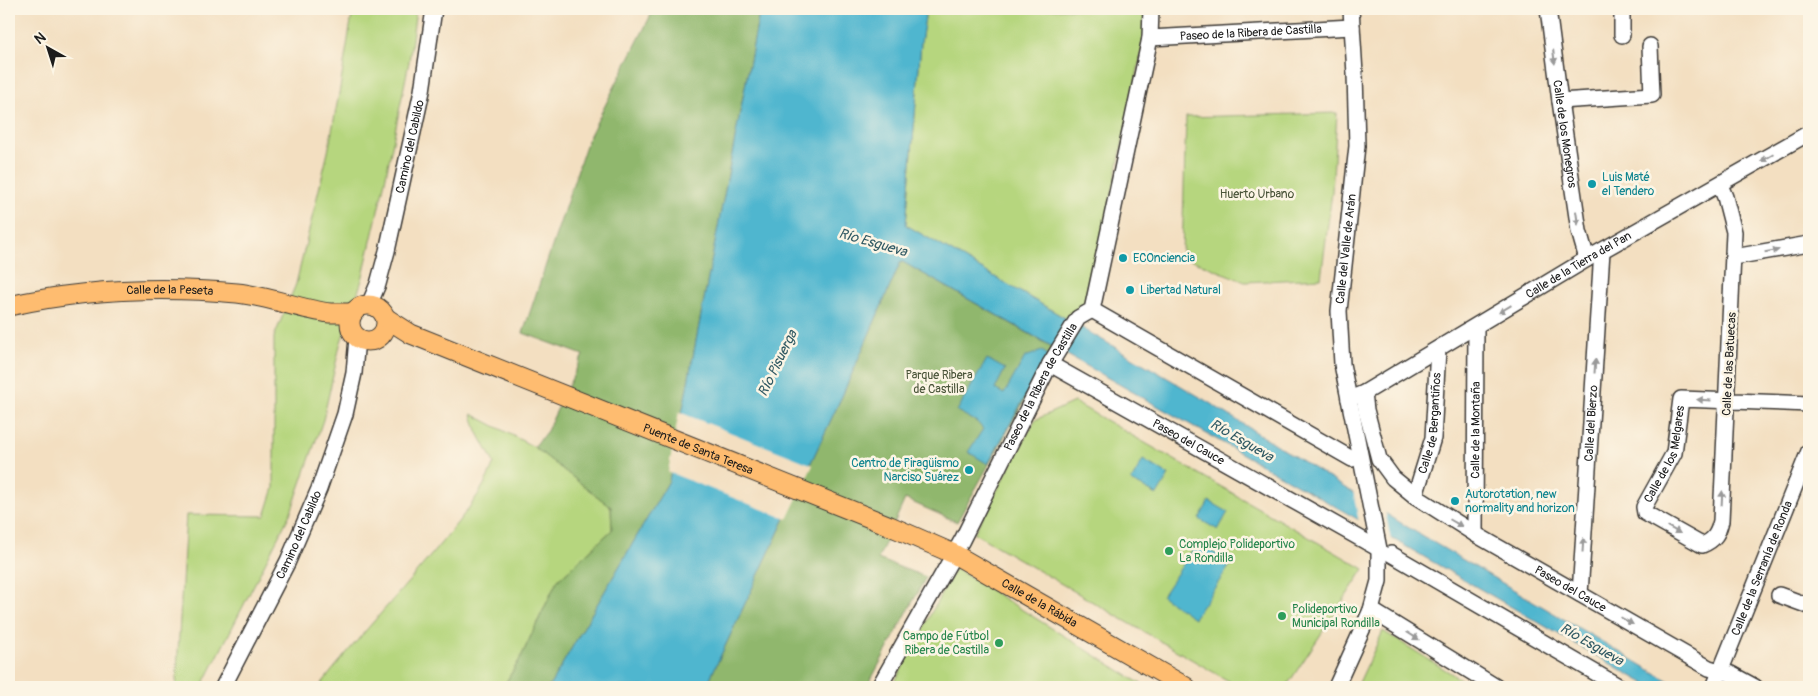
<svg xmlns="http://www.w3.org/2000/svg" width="1818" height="696" font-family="Pangolin,sans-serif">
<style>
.green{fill:#b6d67e;stroke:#69794d}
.forest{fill:#90b76d;stroke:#566a44}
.water{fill:#50b6cf;stroke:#366976}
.pier{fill:#f3dfc1}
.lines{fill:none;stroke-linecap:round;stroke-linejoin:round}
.minor-casing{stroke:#3c3935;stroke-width:18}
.major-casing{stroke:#3c3935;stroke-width:21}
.minor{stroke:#fff;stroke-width:15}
.major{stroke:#febc70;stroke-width:19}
.oneway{fill:#999}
.culture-dot{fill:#0f9aa8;stroke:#fcf5e5;stroke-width:2}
.leisure-dot{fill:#2e9e5b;stroke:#fcf5e5;stroke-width:2}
.labels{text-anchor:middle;stroke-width:5;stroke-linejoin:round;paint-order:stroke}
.street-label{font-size:12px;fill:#1c1c1c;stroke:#fcf5e5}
.culture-label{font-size:12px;fill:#0d838f;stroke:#fcf5e5;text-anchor:start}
.park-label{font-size:12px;fill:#4a5439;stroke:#fcf5e5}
.leisure-label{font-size:12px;fill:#27864d;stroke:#fcf5e5;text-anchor:start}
.water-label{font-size:14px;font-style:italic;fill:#315a64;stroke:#fcf5e5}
</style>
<rect width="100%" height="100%" fill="#fcf5e5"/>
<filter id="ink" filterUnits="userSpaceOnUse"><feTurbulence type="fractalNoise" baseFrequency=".02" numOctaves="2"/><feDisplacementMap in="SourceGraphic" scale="10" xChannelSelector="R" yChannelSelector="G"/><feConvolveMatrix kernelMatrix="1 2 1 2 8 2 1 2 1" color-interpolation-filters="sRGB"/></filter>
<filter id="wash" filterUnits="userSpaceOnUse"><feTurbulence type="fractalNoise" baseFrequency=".0096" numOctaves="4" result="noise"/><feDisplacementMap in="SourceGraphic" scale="20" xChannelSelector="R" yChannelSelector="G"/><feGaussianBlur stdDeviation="1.12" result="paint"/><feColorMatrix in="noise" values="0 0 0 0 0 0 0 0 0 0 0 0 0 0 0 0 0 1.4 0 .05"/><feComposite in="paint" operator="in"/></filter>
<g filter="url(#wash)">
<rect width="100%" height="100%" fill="#f3dfc1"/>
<!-- green -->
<g class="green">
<polygon points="353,9 416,9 409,62 385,181 362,280 340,345 323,420 291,512 202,687 176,687 186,515 265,516 274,488 274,337 296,284 328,152 340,88"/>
<polygon points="924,9 1146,9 1145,36 1090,299 1070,321 906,225 921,42 925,17"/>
<polygon points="1337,113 1332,192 1321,278 1245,282 1182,256 1186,117"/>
<polygon points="1074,402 1364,569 1286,687 1239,687 974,533 1035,420"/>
<path d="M472 414 534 447 611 507 612 530 557 581 520 659 503 687H319C358 637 402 591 442 542 462 517 483 493 494 463L477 431Z"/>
<polygon points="955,568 1146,687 892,687"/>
<polygon points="1383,631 1473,687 1357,687"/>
</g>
<!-- forest -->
<g class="forest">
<polygon points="654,9 760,9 669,481 549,687 503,687 520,659 557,581 612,530 611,507 534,447 547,431 583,355 523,333 588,139"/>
<polygon points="901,261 1054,348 957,522 905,499 878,559 926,577 867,687 706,687 843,394"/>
</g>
<!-- water -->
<g class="water">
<polygon points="760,9 924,9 925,17 921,43 906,225 1200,397 1409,528 1679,687 1651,687 1398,542 901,261 843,394 706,687 549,687 669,481"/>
<polygon points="1042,351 1048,355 988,464 968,452 983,429 977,422 957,411 987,359 1005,369 995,389 1004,394 1025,357"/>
<polygon points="1143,460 1169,475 1157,495 1131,481"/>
<polygon points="1209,501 1228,512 1218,530 1199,519"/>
<polygon points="1198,542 1231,564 1194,618 1162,596"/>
</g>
<!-- pier -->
<g class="pier">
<polygon points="679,412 813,465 787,519 668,472"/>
<polygon points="1353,490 1385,510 1391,541 1359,523"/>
</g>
</g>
<g filter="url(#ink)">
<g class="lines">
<defs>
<g id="minor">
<path id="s1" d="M1548 9 1560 101 1579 231 1587 259"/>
<polyline points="1622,9 1622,35"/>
<path id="s2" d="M1150 38 1352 27"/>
<polyline points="1560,101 1652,95 1650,46"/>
<path id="s3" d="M1720 185 1725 197 1734 232 1721 521C1718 533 1715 540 1702 545L1645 513 1644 507 1674 453 1681 399 1809 404"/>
<polyline points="1734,257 1809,244"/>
<path id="s4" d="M369 305 378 284 387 251 422 91 434 9"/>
<polyline points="1092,310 1352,459"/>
<path id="s5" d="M1050 364 1379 549"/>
<path id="s6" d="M1364 393 1366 410 1379 459 1393 478 1415 496 1475 534 1709 668 1731 674 1755 687"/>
<path id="s7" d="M1349 399 1364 393 1587 259 1809 133"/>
<path id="s8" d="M1415 496 1433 438 1438 349"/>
<path id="s9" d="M1475 534 1476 327"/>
<polyline points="1391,554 1620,687"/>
<path id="s10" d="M1580 594 1602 251"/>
<polyline points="1779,595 1809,606"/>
<polyline points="1371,610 1496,687"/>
<path id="s11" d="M223 687 288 561 319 489 345 414 354 373 357 338"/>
<path id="s12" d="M879 687 962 540 1050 364 1078 318 1092 310 1150 38 1151 9"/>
<path id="s13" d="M1336 687 1371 610 1379 581V549L1342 364 1339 311 1357 146 1355 74 1351 9"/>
<path id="s14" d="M1714 687 1809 451"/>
</g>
<g id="major">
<circle cx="368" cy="323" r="18"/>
<path id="s15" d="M9 306C84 289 160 286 237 293 268 296 299 309 330 313 338 313 346 313 353 313"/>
<path id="s16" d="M386 318 411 334 890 526 954 554 1186 687"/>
</g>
</defs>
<!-- minor casing -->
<use href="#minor" class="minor-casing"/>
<!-- major casing -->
<use href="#major" class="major-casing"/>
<!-- minor -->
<use href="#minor" class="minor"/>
<!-- major -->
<use href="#major" class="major"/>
</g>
<!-- one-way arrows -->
<defs><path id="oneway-solid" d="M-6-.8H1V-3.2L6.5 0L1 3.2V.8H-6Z" transform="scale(1.25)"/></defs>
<g class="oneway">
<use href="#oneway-solid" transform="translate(1554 57) rotate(83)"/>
<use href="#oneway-solid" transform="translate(1767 158) rotate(150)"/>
<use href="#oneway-solid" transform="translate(1577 218) rotate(82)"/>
<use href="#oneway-solid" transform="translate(1772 251) rotate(-10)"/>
<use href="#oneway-solid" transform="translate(1505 309) rotate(149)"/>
<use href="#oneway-solid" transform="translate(1595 366) rotate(-86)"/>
<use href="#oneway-solid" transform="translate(1704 400) rotate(-177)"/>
<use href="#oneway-solid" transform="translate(1722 498) rotate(-87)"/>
<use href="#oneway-solid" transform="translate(1456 523) rotate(30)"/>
<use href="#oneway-solid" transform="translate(1674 530) rotate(29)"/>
<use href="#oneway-solid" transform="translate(1583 545) rotate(-86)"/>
<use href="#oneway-solid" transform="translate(1627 621) rotate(30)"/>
<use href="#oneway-solid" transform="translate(1413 636) rotate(32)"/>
</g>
</g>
<!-- markers -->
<g class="culture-dot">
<circle cx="1592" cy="184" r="5"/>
<circle cx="1123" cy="258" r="5"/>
<circle cx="1130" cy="290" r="5"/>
<circle cx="969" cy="470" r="5"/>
<circle cx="1455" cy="501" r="5"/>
</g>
<g class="leisure-dot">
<circle cx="1169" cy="551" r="5"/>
<circle cx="1282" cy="616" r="5"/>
<circle cx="999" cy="643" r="5"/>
</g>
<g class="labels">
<!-- street labels -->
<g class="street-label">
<text dy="4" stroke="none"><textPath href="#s2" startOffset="101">Paseo de la Ribera de Castilla</textPath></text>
<text dy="4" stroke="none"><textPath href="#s1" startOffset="126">Calle de los Monegros</textPath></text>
<text dy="4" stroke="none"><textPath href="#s4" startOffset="164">Camino del Cabildo</textPath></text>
<text dy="4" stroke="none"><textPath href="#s13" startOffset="451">Calle del Valle de Arán</textPath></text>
<text dy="4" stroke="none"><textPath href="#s7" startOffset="266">Calle de la Tierra del Pan</textPath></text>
<text dy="4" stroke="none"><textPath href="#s15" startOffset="162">Calle de la Peseta</textPath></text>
<text transform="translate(1729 364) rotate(-87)" y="4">Calle de las Batuecas</text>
<text dy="4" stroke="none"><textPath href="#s12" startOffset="341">Paseo de la Ribera de Castilla</textPath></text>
<text dy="4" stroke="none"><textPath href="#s8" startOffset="75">Calle de Bergantiños</textPath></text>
<text dy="4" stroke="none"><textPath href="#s10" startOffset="171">Calle del Bierzo</textPath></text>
<text dy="4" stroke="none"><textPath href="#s9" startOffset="104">Calle de la Montaña</textPath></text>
<text dy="4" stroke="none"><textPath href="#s5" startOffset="159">Paseo del Cauce</textPath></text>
<text dy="4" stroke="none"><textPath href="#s16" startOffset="339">Puente de Santa Teresa</textPath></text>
<text dy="4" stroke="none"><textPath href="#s3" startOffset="500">Calle de los Melgares</textPath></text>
<text dy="4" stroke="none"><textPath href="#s11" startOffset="170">Camino del Cabildo</textPath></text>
<text dy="4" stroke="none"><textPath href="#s14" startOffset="128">Calle de la Serranía de Ronda</textPath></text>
<text dy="4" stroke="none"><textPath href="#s6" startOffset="301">Paseo del Cauce</textPath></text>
<text dy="4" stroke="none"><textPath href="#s16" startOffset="714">Calle de la Rábida</textPath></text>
</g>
<!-- culture labels -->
<g class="culture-label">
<text x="1602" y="181">Luis Maté<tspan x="1602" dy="14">el Tendero</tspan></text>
<text x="1133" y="262">ECOnciencia</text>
<text x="1140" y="294">Libertad Natural</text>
<text x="959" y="467" text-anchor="end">Centro de Piragüismo<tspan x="959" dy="14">Narciso Suárez</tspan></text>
<text x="1465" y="498">Autorotation, new<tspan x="1465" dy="14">normality and horizon</tspan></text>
</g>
<!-- park labels -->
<g class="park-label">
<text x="1257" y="198">Huerto Urbano</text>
<text x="939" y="379">Parque Ribera<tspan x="939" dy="14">de Castilla</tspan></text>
</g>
<!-- leisure labels -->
<g class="leisure-label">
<text x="1179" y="548">Complejo Polideportivo<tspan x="1179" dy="14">La Rondilla</tspan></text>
<text x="1292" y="613">Polideportivo<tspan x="1292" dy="14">Municipal Rondilla</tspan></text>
<text x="989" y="640" text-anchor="end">Campo de Fútbol<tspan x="989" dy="14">Ribera de Castilla</tspan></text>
</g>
<!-- water labels -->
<g class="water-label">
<text transform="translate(873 242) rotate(16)" y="5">Río Esgueva</text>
<text transform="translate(777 363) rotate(-64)" y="5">Río Pisuerga</text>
<text transform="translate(1242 440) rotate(30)" y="5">Río Esgueva</text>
<text transform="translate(1592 644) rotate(30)" y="5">Río Esgueva</text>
</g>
</g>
<!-- margin -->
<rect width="1818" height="696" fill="none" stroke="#fcf5e5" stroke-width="30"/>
<!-- north arrow -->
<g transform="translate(48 48) rotate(321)" stroke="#fcf5e5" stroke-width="4" paint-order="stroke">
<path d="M0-4L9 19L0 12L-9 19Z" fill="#1c1c1c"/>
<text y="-8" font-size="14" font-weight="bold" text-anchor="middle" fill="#1c1c1c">N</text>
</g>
</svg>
